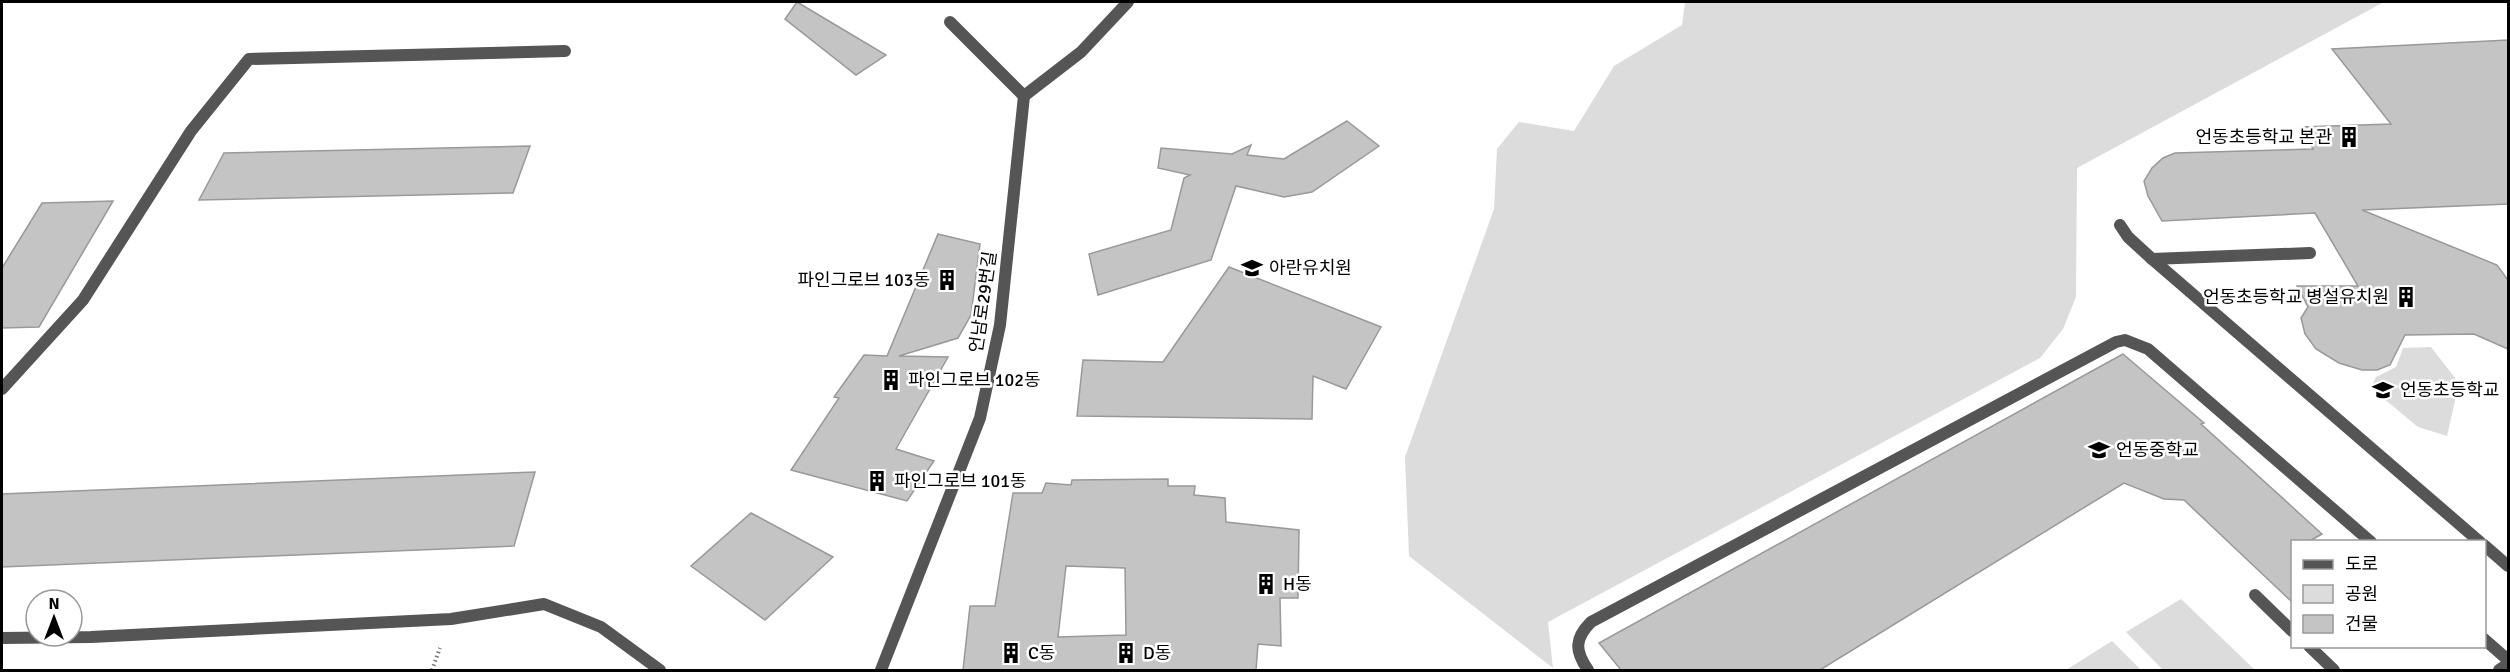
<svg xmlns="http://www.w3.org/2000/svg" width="2510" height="672" font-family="Signika,'Noto Sans KR',sans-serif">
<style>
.green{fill:#dcdcdc}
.building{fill:#c4c4c4;stroke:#999;stroke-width:1.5;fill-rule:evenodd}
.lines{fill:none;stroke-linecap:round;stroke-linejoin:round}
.path{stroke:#777;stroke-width:4;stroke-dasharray:1.5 3;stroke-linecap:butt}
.lane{stroke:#555;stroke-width:12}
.street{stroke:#555;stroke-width:12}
.labels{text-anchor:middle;stroke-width:5;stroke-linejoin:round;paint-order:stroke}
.poi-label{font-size:18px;fill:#000;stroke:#fff;text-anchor:start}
.street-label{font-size:18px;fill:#000;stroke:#fff}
</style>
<rect width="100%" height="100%" fill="#fff"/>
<!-- green -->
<g class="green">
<polygon points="1685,2 2384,2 2077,168 2076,297 2063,329 2040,358 1548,622 1553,668 1409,556 1405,457 1494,209 1497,149 1519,122 1574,131 1614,66 1682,25"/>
<polygon points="2431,347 2459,383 2447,436 2418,427 2371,388 2376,377 2396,367 2403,348"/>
<polygon points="2181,599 2255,670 2163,670 2126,632"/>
<polygon points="2112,641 2141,670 2066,670"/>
</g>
<!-- building -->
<g class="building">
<polygon points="797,2 886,55 856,75 785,19"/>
<polygon points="2508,40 2508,204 2362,210 2497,265 2508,280 2508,349 2474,334 2405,335 2390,365 2377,370 2362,370 2339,363 2316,349 2305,334 2301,318 2308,307 2297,286 2358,286 2315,213 2162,221 2148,196 2144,181 2152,168 2163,158 2175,153 2313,149 2301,127 2391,124 2332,49"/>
<polygon points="1347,121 1379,146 1312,192 1284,197 1236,186 1211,260 1098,295 1089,254 1171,230 1184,178 1190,175 1158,168 1161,148 1232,154 1251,145 1247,155 1284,159"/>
<polygon points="530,146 513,193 199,200 224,153"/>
<polygon points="113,201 39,327 2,328 2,268 42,203"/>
<polygon points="938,234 980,244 971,315 958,338 899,356 948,357 896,449 934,461 907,501 791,470 839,398 834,397 864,355 887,356"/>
<polygon points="1229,267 1381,327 1346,389 1313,376 1312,419 1077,416 1083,360 1163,362"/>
<polygon points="2123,354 2204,423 2201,424 2322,534 2308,542 2292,542 2292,602 2184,500 2164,499 2124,483 1820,670 1621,670 1599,643"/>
<polygon points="535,472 514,546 2,567 2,494"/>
<path d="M1168 479V486H1195L1194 495 1225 498 1226 522 1299 530 1298 598H1280L1281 646 1258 644 1256 670H963L970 606H995L1013 493H1042L1046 483 1071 485 1072 480ZM1066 566 1125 568 1126 635 1058 637Z"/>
<polygon points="751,513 833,557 765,620 691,566"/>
</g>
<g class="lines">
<!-- path -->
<polyline class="path" points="432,670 440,648"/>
<!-- lane -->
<g class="lane">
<polyline points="2120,225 2128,237 2152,259 2480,542"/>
<polyline points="2152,259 2310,253"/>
<polyline points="2,389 83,300 191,131 249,59 565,51"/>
<polyline points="2484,545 2508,566"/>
<polyline points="2255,595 2292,631"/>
<polyline points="2,638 91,637 451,619 544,604 601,627 660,670"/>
<polyline points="2484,639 2508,660"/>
<polyline points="2309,646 2334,670"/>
<path d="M1588 670C1575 651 1574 639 1591 622L2116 342 2125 340 2148 349 2371 542"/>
<polyline points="2499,670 2508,664"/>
</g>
<!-- street -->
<g class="street">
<polyline points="950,22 1024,96"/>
<polyline points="881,670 980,418 1000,325 1024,96 1081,52 1128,2"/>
</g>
</g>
<!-- icons -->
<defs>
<symbol id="building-bare" viewBox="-9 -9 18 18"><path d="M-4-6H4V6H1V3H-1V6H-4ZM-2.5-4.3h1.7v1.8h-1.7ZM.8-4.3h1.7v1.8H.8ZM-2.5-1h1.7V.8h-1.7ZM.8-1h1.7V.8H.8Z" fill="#000" stroke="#fff" stroke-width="2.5" paint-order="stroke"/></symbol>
<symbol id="school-bare" viewBox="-9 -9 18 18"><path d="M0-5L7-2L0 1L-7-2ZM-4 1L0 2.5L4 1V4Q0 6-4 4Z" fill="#000" stroke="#fff" stroke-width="2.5" paint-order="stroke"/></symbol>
</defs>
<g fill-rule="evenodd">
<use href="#building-bare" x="2334" y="122" width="30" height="30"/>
<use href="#school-bare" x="1237" y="253" width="30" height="30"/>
<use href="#building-bare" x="932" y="265" width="30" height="30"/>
<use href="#building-bare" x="2391" y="282" width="30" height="30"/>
<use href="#building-bare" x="876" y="365" width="30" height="30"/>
<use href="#school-bare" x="2368" y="375" width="30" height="30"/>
<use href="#school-bare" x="2084" y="435" width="30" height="30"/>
<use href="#building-bare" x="862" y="466" width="30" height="30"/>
<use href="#building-bare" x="1251" y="569" width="30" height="30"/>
<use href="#building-bare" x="996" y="638" width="30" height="30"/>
<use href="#building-bare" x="1111" y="638" width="30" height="30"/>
</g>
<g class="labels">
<!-- poi labels -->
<g class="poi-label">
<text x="2332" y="143" text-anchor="end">언동초등학교 본관</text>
<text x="1269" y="274">아란유치원</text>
<text x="930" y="286" text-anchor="end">파인그로브 103동</text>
<text x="2389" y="303" text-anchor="end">언동초등학교 병설유치원</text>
<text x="908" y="386">파인그로브 102동</text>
<text x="2400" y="396">언동초등학교</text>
<text x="2116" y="456">언동중학교</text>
<text x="894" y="487">파인그로브 101동</text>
<text x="1283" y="590">H동</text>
<text x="1028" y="659">C동</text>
<text x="1143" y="659">D동</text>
</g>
<!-- street labels -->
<g class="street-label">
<text transform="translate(983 302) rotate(-82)" y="6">언남로29번길</text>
</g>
</g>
<!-- border -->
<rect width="2510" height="672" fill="none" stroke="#000000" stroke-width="6"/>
<!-- legend -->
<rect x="2291" y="540" width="195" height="108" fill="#ffffff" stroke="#999999" stroke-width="1.5"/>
<rect x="2303" y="560" width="30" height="9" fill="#555555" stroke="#999999" stroke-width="1.5"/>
<text x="2345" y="570" font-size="18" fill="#000000">도로</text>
<rect x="2303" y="585" width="30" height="18" fill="#dcdcdc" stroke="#999999" stroke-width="1.5"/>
<text x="2345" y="600" font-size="18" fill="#000000">공원</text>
<rect x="2303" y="615" width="30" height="18" fill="#c4c4c4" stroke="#999999" stroke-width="1.5"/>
<text x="2345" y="630" font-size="18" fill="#000000">건물</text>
<!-- north arrow -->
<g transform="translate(54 618)"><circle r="28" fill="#ffffff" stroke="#999999" stroke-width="1.5"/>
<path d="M0-4.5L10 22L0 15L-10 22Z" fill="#000000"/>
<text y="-9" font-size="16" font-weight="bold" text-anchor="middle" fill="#000000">N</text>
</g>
</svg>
